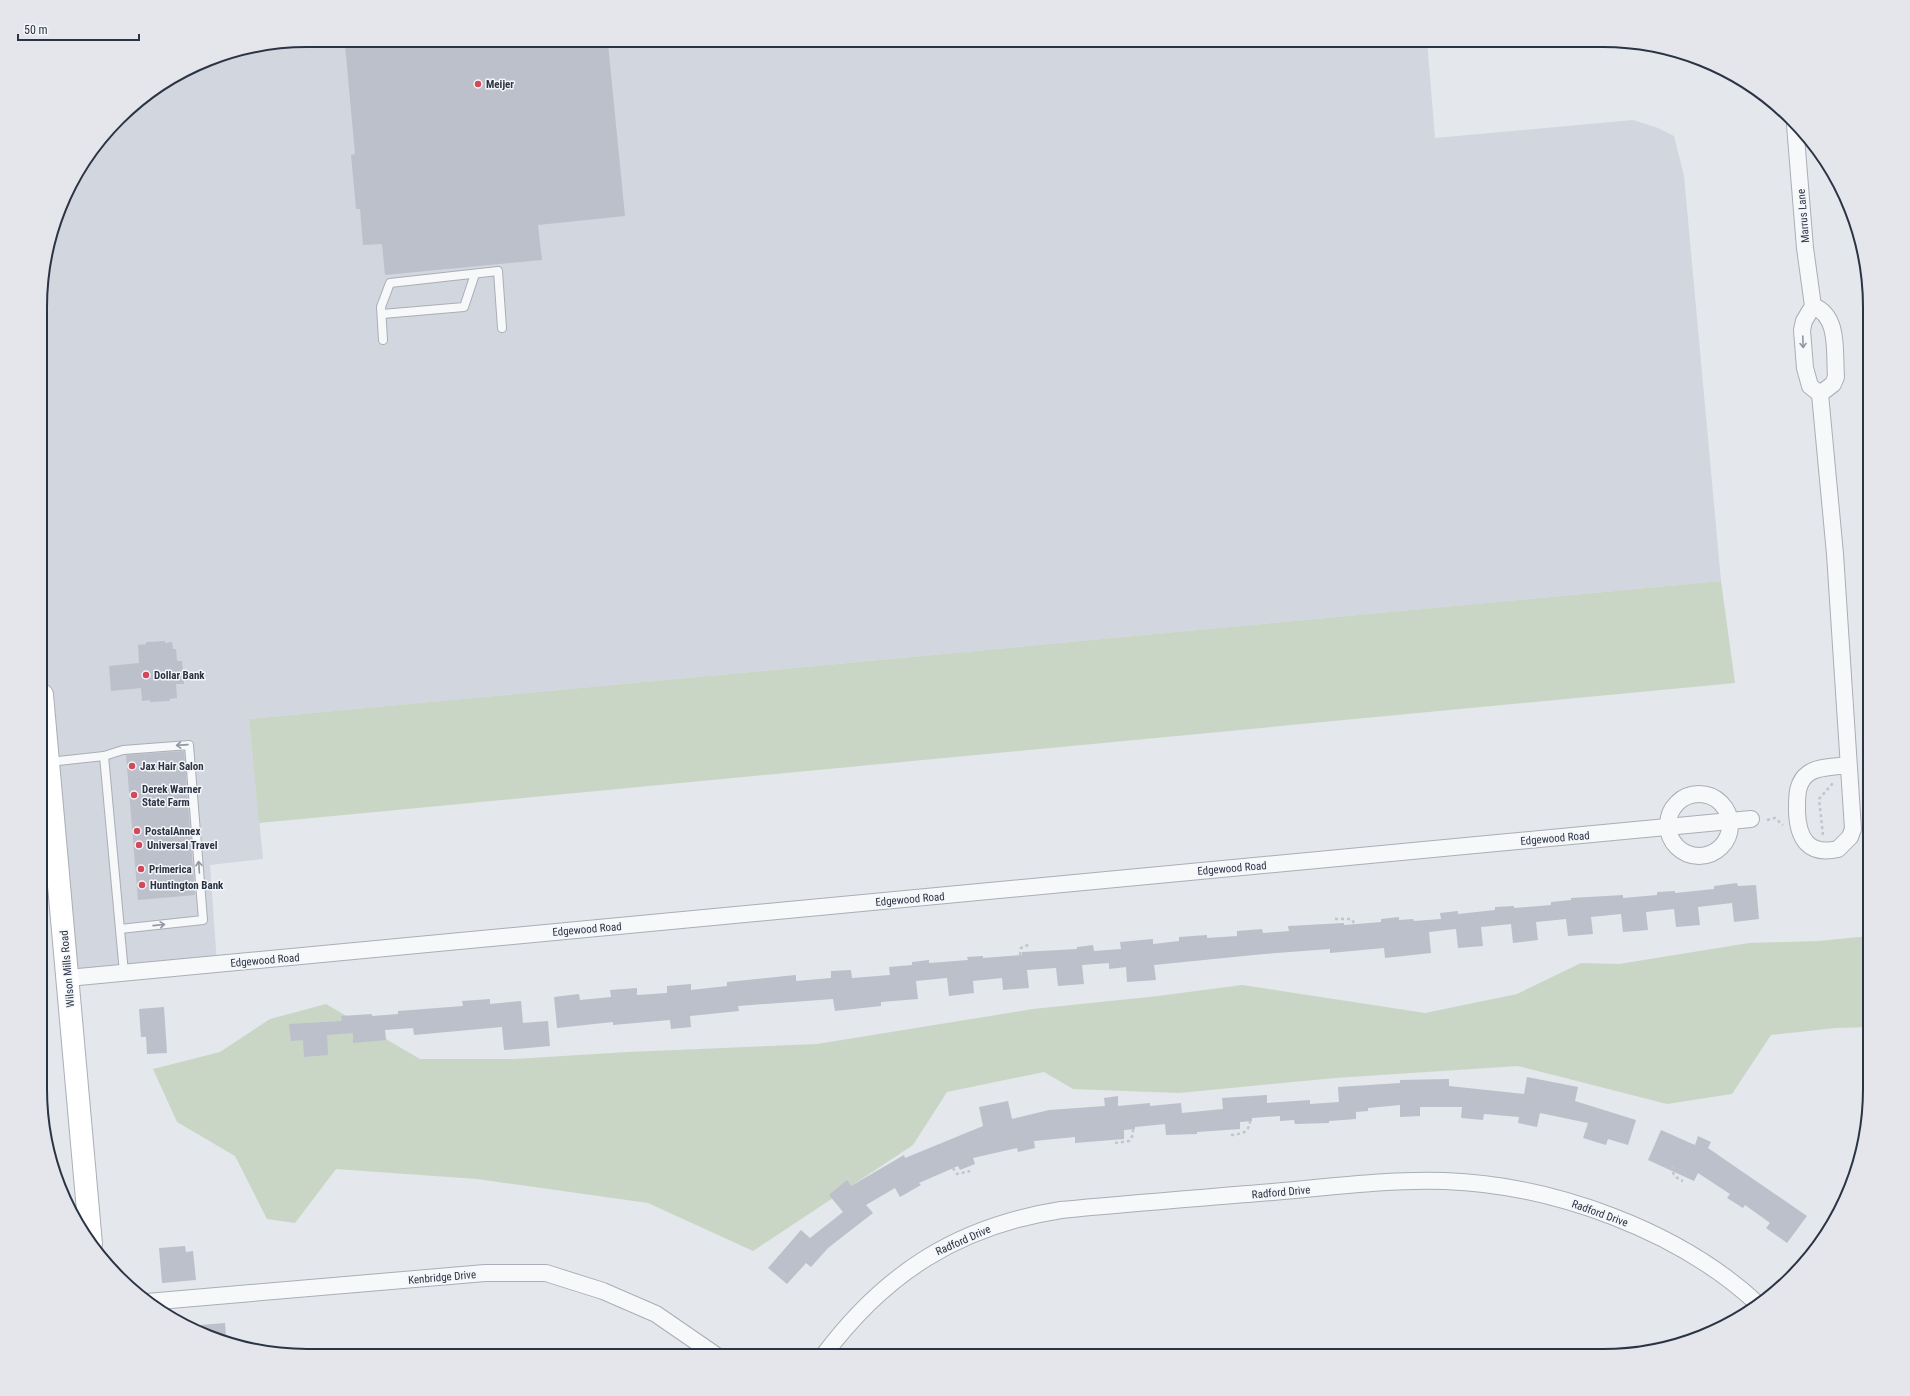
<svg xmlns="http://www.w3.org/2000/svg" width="1910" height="1396" font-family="'Roboto Condensed',sans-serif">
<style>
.built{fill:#d2d6de}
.green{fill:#c9d6c5}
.building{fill:#bbc0ca}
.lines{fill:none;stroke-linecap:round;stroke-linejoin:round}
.lane-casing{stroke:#a9aeb7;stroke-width:10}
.street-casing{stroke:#a9aeb7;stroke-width:18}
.secondary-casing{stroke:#a9aeb7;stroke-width:24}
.path{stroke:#c2c5cb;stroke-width:2.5;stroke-dasharray:3 3;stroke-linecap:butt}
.lane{stroke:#f7f8fa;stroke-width:8}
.street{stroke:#f7f8fa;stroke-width:16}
.secondary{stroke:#fff;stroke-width:22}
.oneway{stroke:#9196a0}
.poi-dot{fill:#d1495b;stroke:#f4f6f9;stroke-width:1.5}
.labels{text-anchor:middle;stroke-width:3;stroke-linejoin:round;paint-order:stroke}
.poi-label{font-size:11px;font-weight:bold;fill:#2b3445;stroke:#f4f6f9;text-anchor:start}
.street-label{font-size:11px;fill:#2b3445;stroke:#f4f6f9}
.rim{fill:none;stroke:#2b3445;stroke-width:2}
</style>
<rect width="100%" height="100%" fill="#e4e7ec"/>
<!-- built -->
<polygon class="built" points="1427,41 1435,138 1633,120 1658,128 1674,136 1684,176 1721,581 249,719 263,859 210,865 217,964 68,978 42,690 42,273 68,189 95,144 131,107 205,60 255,45"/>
<!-- green -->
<g class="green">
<polygon points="1721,581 1735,683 259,823 249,719"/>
<polygon points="1869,936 1869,1027 1836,1028 1771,1035 1732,1094 1667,1104 1518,1066 1335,1078 1179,1093 1073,1089 1044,1072 947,1092 913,1145 753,1251 648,1203 477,1179 336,1169 295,1223 267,1219 235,1156 177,1122 153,1069 220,1052 270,1019 326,1004 420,1059 514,1059 628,1052 817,1044 1033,1009 1158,996 1242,985 1425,1013 1517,994 1581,963 1619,964 1749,943 1819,941"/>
</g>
<!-- building -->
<g class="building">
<polygon points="608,44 625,216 538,225 542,260 385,275 382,244 363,245 360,209 356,209 351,155 355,154 345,45"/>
<polygon points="165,641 165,643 172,642 173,649 176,649 177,661 182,661 184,684 176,684 177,698 169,699 170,701 150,702 150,700 142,701 141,688 111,691 109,666 139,663 138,645 146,644 146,642"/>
<polygon points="184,751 195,895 138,900 126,755"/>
<polygon points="1737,883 1738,886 1756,885 1759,919 1734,922 1732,903 1698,907 1700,925 1676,927 1674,909 1646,912 1648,930 1623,932 1621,914 1591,917 1593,934 1568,936 1566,919 1536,922 1538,940 1513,943 1511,924 1481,927 1483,946 1458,948 1456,929 1429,932 1431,953 1385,958 1384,948 1330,953 1330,949 1264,954 1154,965 1156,980 1127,982 1126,967 1109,969 1109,963 1082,965 1084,984 1058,986 1056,968 1027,970 1029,988 1003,990 1002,978 973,981 974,993 949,996 947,978 916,981 918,999 881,1002 881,1006 835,1011 833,999 738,1006 739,1011 690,1016 691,1027 671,1029 670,1020 613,1025 613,1022 557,1028 554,997 579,994 580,1000 611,997 610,990 637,988 637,995 667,993 667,986 691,984 691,990 727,986 727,982 785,976 796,975 796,981 831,978 831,971 851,970 852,978 890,975 889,967 912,965 912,962 929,960 929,963 968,960 967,957 983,956 983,958 1022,955 1022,952 1077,949 1077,947 1093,945 1094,951 1121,949 1120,942 1153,939 1153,944 1179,941 1179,937 1207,935 1207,938 1237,936 1237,931 1262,929 1263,933 1289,931 1288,926 1344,923 1344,925 1381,922 1381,919 1399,917 1399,920 1413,919 1414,921 1441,919 1440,913 1458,911 1458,914 1495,910 1495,907 1514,906 1514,908 1551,905 1551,902 1571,900 1571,898 1623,895 1623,898 1657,895 1657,892 1675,891 1675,893 1714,889 1714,886"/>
<polygon points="490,999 490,1004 521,1001 523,1023 548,1021 550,1046 504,1050 502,1027 414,1035 413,1028 385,1030 386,1040 353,1043 353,1033 327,1035 328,1055 304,1057 303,1040 291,1041 289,1024 342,1021 341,1016 372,1014 372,1016 398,1014 398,1011 463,1006 462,1001"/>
<polygon points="164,1007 167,1053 147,1054 146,1037 141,1037 139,1009"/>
<polygon points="1527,1077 1578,1087 1575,1101 1636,1120 1628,1145 1608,1139 1606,1145 1583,1138 1588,1123 1540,1113 1537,1127 1518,1123 1519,1117 1484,1114 1483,1120 1461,1118 1462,1107 1420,1107 1420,1116 1400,1117 1400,1105 1368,1108 1368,1111 1356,1112 1356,1119 1329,1121 1329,1123 1295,1124 1294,1120 1280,1121 1280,1116 1252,1118 1252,1121 1240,1122 1240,1129 1197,1132 1197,1134 1166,1135 1165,1124 1135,1127 1135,1129 1124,1130 1124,1139 1075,1143 1075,1137 1034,1141 1035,1148 1018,1152 1017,1148 973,1158 975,1164 960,1170 958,1166 919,1183 921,1185 900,1197 895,1188 866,1205 873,1213 828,1248 811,1267 806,1263 787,1284 768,1268 801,1230 810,1238 843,1212 829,1195 847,1180 851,1186 904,1155 905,1158 983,1126 979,1107 1008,1101 1012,1119 1049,1110 1105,1106 1104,1098 1118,1096 1118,1106 1150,1103 1150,1106 1181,1103 1182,1113 1223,1109 1222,1098 1267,1095 1267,1103 1310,1100 1310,1104 1339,1102 1338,1087 1400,1083 1400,1080 1449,1079 1449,1086 1524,1094"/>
<polygon points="1661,1130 1695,1145 1698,1136 1711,1142 1708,1148 1807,1216 1787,1243 1766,1228 1770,1223 1745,1205 1743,1208 1727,1198 1730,1194 1698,1173 1694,1181 1648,1160"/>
<polygon points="185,1246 186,1252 193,1251 196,1280 162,1283 159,1248"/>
<polygon points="225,1323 226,1337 215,1338 205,1336 188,1326"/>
</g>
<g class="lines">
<defs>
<g id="lane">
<polyline points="382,314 464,307 475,274"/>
<polyline points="383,340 381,307 390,283 498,271 502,328"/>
<polyline points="104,756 124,973"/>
<polyline points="49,762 104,756 123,750 189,745 203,920 120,929"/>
</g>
<g id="street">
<path d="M1795 125 1805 248 1813 306 1804 321 1802 330 1805 368 1810 386 1820 394 1833 384 1836 377C1834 353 1840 316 1813 306"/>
<path d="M1820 394 1835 554 1853 829 1850 837 1838 849C1808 856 1798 838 1797 812 1797 797 1796 782 1809 773 1819 766 1837 767 1848 765"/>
<circle cx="1699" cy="825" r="31"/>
<polyline points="68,978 1751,819"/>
<polyline points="147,1302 485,1273 546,1273 603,1291 656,1314 717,1356"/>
<path d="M823 1356C885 1273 958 1226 1061 1210 1132 1203 1202 1198 1273 1192 1330 1187 1387 1179 1445 1181 1553 1185 1679 1230 1759 1305"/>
</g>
<polyline id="secondary" points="42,695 91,1244"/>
</defs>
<!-- lane casing -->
<use href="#lane" class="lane-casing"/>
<!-- street casing -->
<use href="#street" class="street-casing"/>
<!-- secondary casing -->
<use href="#secondary" class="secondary-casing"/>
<!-- path -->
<g class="path">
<polyline points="1767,820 1775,818 1783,825"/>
<polyline points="1823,835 1819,799 1834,782"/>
<polyline points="1335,919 1351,919 1355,924"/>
<polyline points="1020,955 1021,948 1030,944"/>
<path d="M1231 1135C1241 1134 1249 1133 1250 1121"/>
<polyline points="1115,1143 1129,1141 1133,1135 1133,1129"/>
<path d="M1673 1166C1671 1174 1676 1178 1683 1181"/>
<polyline points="953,1168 957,1174 970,1171"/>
</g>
<!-- lane -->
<use href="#lane" class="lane"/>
<!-- street -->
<use href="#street" class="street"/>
<!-- secondary -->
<use href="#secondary" class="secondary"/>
</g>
<!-- one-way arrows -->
<defs><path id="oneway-shaft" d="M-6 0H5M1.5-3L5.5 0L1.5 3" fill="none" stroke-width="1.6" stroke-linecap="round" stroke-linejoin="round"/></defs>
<g class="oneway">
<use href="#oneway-shaft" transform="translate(1803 342) rotate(88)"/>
<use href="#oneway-shaft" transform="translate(182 745) rotate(176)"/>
<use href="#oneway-shaft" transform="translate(199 867) rotate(-94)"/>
<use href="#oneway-shaft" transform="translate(159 925) rotate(-6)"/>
</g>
<!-- markers -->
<g class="poi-dot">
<circle cx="478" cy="84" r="4"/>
<circle cx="146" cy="675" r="4"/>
<circle cx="132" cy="766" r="4"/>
<circle cx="134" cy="795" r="4"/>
<circle cx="137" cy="831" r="4"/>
<circle cx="139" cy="845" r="4"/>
<circle cx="141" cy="869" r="4"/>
<circle cx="142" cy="885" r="4"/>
</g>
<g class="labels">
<!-- poi labels -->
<g class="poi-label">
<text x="486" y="88">Meijer</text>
<text x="154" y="679">Dollar Bank</text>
<text x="140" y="770">Jax Hair Salon</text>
<text x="142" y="793">Derek Warner<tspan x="142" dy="13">State Farm</tspan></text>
<text x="145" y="835">PostalAnnex</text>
<text x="147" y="849">Universal Travel</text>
<text x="149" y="873">Primerica</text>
<text x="150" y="889">Huntington Bank</text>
</g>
<!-- street labels -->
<g class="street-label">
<text transform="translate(1803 216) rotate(-95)" y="4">Marrus Lane</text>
<text transform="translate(1555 838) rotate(-5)" y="4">Edgewood Road</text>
<text transform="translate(1232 868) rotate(-5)" y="4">Edgewood Road</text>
<text transform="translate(910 899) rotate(-5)" y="4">Edgewood Road</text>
<text transform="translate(587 929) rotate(-5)" y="4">Edgewood Road</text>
<text transform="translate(265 960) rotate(-5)" y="4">Edgewood Road</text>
<text transform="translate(67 969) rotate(-95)" y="4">Wilson Mills Road</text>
<text transform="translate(1281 1192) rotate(-5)" y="4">Radford Drive</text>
<text transform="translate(1600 1213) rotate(20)" y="4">Radford Drive</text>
<text transform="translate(963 1240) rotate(-24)" y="4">Radford Drive</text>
<text transform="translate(442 1277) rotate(-5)" y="4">Kenbridge Drive</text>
</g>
</g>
<!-- crop -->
<path d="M0 0H1910V1396H0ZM307 47H1603A260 260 0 0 1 1863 307V1089A260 260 0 0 1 1603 1349H307A260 260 0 0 1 47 1089V307A260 260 0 0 1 307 47Z" fill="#e4e6eb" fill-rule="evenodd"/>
<path class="rim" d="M307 47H1603A260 260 0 0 1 1863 307V1089A260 260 0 0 1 1603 1349H307A260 260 0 0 1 47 1089V307A260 260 0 0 1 307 47Z"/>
<!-- scale -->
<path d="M18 34v6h121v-6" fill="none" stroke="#2b3445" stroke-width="2"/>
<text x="24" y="34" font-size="12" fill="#2b3445" stroke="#f4f6f9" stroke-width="3" paint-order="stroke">50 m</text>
</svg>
